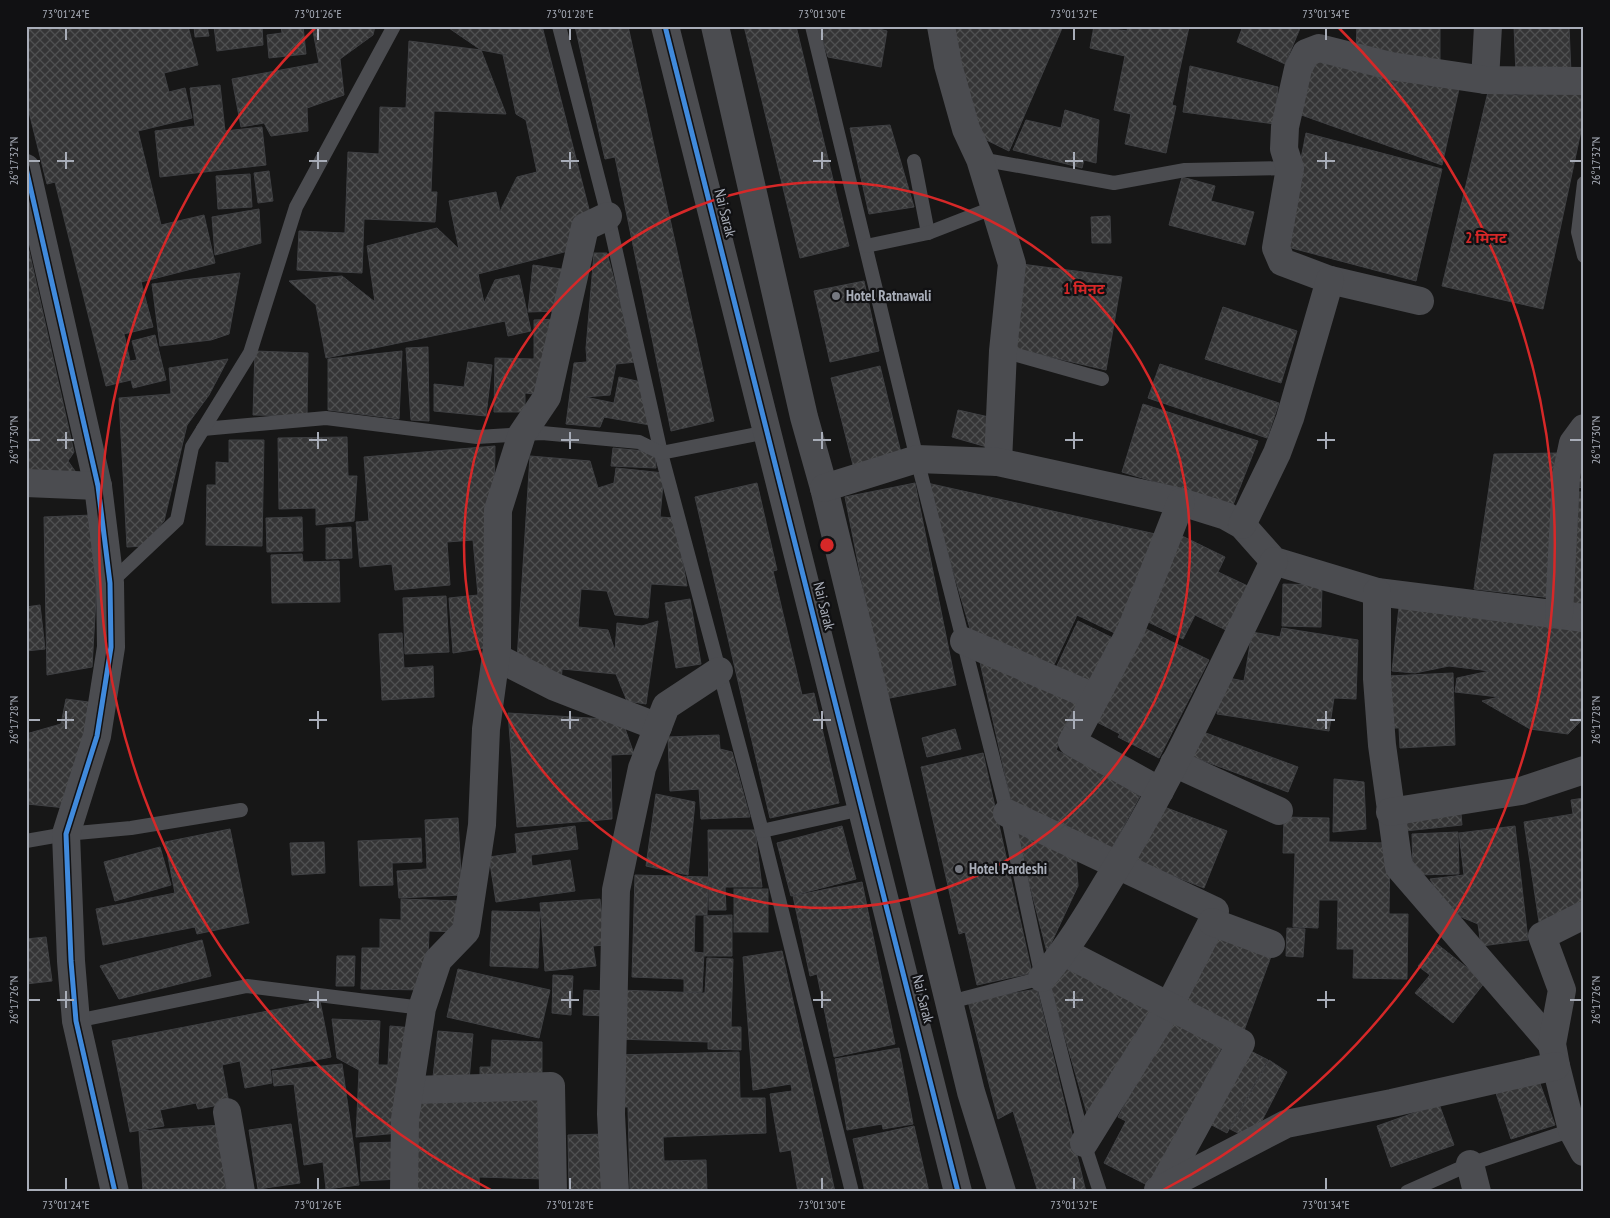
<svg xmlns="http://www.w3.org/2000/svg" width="1610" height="1218" font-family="'PT Sans Narrow','Noto Sans Devanagari',sans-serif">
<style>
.building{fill:url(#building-cross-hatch);stroke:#3f4043}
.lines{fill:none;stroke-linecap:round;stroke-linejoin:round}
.lane{stroke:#4b4c50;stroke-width:14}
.street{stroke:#4b4c50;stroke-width:28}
.cycleway-casing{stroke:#111113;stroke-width:8}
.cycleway{stroke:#408adc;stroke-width:5}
.ticks{fill:none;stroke:#a8adb8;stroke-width:2}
.ring{fill:none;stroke:#d62828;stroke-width:2.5}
.poi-dot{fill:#757880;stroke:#111113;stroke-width:2}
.labels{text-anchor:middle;stroke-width:4.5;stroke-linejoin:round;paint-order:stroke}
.street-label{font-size:15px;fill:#a8adb8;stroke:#111113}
.poi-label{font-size:15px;font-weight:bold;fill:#a8adb8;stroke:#111113;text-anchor:start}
.centre{fill:#d62828;stroke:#111113;stroke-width:2.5}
.ring-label{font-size:15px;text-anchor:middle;font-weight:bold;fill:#d62828;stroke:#111113;stroke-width:4.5;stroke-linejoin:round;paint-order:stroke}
.neatline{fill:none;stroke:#a8adb8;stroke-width:2}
.ticks-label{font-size:12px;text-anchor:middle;fill:#a8adb8}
</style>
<defs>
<pattern id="building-cross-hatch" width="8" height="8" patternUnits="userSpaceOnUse" patternTransform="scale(1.25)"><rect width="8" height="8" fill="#353536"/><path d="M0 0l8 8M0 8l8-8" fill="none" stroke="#4f5051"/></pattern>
</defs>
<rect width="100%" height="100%" fill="#171717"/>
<!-- building -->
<g class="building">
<polygon points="26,26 188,26 198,65 164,73 169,92 185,88 192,118 138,131 161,225 204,215 215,263 141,282 153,327 124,334 130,361 137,360 132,341 155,335 166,380 133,388 131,380 106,386 55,182 47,184 26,100"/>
<polygon points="194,26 207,26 209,36 195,37"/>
<polygon points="214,26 262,26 263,45 217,51"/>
<polygon points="281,26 303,26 306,54 269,58 267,35 282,33"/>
<polygon points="312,26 375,26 373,35 340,59 344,95 307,108 308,131 271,136 264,123 241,127 232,79 319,63"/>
<polygon points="446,26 542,26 591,217 572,250 478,274 484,303 495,280 519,275 531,331 508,336 505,321 326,358 316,305 289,281 342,276 375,302 367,246 437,228 459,249 449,201 496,192 500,211 517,177 537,172 526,120 516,114 503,55 507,55 481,50"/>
<polygon points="575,26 628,26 714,421 671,431 615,157 605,159"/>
<polygon points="744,26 796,26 849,246 800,258"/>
<polygon points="818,26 867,26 887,31 881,67 828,57"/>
<polygon points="947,26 1063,26 1009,151 970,132"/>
<polygon points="1094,26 1127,31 1128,26 1189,27 1172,105 1176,106 1166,153 1125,144 1131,114 1114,110 1125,56 1090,48"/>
<polygon points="1243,26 1301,26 1285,64 1237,42"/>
<polygon points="1357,26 1440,26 1440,68 1356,51"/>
<polygon points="1514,26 1569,26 1571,73 1516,75"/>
<polygon points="409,41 481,50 506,114 434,111 431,192 437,192 435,222 364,219 362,273 297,270 299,231 345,233 348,152 379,154 380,107 406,108"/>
<polygon points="1317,59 1459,89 1442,165 1293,112"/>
<polygon points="1190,66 1278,87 1275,124 1183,112"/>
<polygon points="220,85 225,131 262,127 266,165 160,177 155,131 195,126 190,88"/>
<polygon points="1584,89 1584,117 1543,309 1442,286 1488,92 1516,95"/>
<polygon points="1065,110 1099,120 1096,163 1084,160 1082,168 1013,150 1026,120 1061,128"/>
<polygon points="890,125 914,207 869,214 850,128"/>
<polygon points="1306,133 1442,169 1416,281 1284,246"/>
<polygon points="269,171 273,201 258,203 254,173"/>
<polygon points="250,174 252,207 218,209 216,176"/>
<polygon points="1182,177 1215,186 1211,201 1254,212 1245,245 1169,225"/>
<polygon points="259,209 261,243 215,255 212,217"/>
<polygon points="1110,216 1111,243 1092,243 1091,217"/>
<polygon points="26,237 74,452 68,461 80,478 26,477"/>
<polygon points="594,253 607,253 636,362 616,364 610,395 585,397 614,403 619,377 641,382 650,425 604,417 600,427 566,424 574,363 587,362 586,348"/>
<polygon points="1021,264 1122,277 1106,370 1008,347"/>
<polygon points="533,265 569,270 560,311 528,312"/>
<polygon points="240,273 229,334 211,340 160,346 152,284"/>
<polygon points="864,281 879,351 830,362 814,291"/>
<polygon points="1223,307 1297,331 1281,383 1205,359"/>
<polygon points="557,319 543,395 525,393 525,412 494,412 495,358 534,359 534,320"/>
<polygon points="428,347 429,421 411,420 406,348"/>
<polygon points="255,351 308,353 307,416 253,415"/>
<polygon points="402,351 399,419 328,410 328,359"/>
<polygon points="228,359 209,395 187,425 164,521 143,546 127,547 119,398 171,394 169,368"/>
<polygon points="468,362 492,365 486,416 434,411 434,384 464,387"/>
<polygon points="1160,364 1279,403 1267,438 1148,398"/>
<polygon points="880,366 902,457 854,469 831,378"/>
<polygon points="1143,404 1258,441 1233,505 1122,472"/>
<polygon points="958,410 989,417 987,447 952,437"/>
<polygon points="347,437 348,476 357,476 354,521 316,525 316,508 279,509 278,438"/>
<polygon points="229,440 264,440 262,546 206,545 207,485 216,485 216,462 229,463"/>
<polygon points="495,446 492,647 453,653 449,598 478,595 473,540 447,542 450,585 395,590 392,564 360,567 356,522 369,521 364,457"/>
<polygon points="613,448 655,452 656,468 611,466"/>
<polygon points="1584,452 1584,488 1576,487"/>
<polygon points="1558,453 1552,598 1474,589 1494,454"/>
<polygon points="530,456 590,461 598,488 614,483 616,468 664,473 660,517 675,518 687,586 651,584 648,618 615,615 607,591 581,589 578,627 608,630 615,651 617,623 642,626 658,621 646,704 627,701 616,674 562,669 561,686 517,660"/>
<polygon points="757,483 777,570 773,571 802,695 814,693 839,803 770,818 695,497"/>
<polygon points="915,483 956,685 885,699 845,497"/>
<polygon points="927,483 1160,535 1123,637 1077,615 1052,669 974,642"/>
<polygon points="1579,492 1584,492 1584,612 1572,612"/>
<polygon points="92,515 96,598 92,667 47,675 44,517"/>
<polygon points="302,517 303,551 267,552 266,518"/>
<polygon points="351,527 352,558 326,559 326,528"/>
<polygon points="1180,535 1225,557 1218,572 1250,587 1228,631 1195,615 1183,639 1140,618"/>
<polygon points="302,554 303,562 339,561 340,602 272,603 271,555"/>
<polygon points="1283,584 1322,585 1321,627 1282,626"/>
<polygon points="446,596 449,652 405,654 403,598"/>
<polygon points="690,599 701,664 676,668 665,603"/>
<polygon points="40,605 45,649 26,651 26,607"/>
<polygon points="1399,607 1494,618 1486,620 1584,623 1584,718 1568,734 1530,729 1482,701 1499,697 1455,692 1457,678 1490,671 1449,666 1415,673 1392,671"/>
<polygon points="1078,621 1121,642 1096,688 1056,668"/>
<polygon points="1138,625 1209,660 1159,758 1118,737 1120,734 1091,719"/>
<polygon points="1282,628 1358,640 1356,699 1334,698 1329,731 1217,714 1223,677 1244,681 1252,632 1280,637"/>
<polygon points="402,633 404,668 433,666 434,697 382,700 379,634"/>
<polygon points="978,653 1081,698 1056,750 1093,768 1140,796 1111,850 1012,806"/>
<polygon points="1453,673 1455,745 1400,748 1399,728 1390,728 1388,676"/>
<polygon points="66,699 96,703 66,808 27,804 26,805 26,734 61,724"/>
<polygon points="508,713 622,720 634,754 611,755 612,819 517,827"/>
<polygon points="955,729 961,749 927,757 922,738"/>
<polygon points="1195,729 1298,767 1288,792 1185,754"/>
<polygon points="719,735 720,749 732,752 750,817 701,819 699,789 670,791 668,737"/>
<polygon points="983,753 1032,973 977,985 965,932 959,934 921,767"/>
<polygon points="1334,779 1364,782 1366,829 1333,832"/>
<polygon points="656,794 695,802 688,875 646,866"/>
<polygon points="1584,798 1584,903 1539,922 1524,822 1573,814 1571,800"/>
<polygon points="1159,805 1227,831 1204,888 1136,861"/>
<polygon points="1461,814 1462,825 1405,831 1405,818"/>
<polygon points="1284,817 1329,818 1329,842 1390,843 1389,914 1408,914 1407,979 1353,978 1354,949 1337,949 1338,900 1319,900 1318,928 1293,927 1295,853 1283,853"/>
<polygon points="458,818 462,895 399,898 397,871 427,869 425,820"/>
<polygon points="575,826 578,849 531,855 532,866 570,860 575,891 496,902 489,857 517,853 515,834"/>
<polygon points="842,826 856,879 791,896 777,843"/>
<polygon points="1515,826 1528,940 1481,946 1478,924 1447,911 1430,879 1464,875 1459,833"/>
<polygon points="1015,828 1076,851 1078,886 1047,952"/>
<polygon points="230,829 249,923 197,934 195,927 103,945 96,909 175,893 165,842"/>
<polygon points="708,830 755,830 762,887 725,887 726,910 709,910"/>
<polygon points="1458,832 1459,874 1413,875 1412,834"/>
<polygon points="421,838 422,862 392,863 393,885 360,886 358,841"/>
<polygon points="324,842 325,873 292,875 290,843"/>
<polygon points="160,847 171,885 115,901 104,862"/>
<polygon points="635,875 708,877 707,915 695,915 694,952 704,953 702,992 684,992 684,979 632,977"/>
<polygon points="862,882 895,1044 834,1057 817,974 810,976 793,896"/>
<rect x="734" y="889" width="34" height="43"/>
<polygon points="401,899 459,901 458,932 429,931 427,990 361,989 362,948 380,948 380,919 401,920"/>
<polygon points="600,899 605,945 593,946 596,966 545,971 540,903"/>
<polygon points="492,911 540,912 538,968 490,966"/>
<polygon points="732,915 732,956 704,956 704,916"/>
<polygon points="1287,928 1305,929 1303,957 1286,956"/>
<polygon points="1212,933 1273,951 1242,1036 1178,1006"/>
<polygon points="46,937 52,981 26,984 26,939"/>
<polygon points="202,940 211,976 119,999 100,966"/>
<polygon points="1437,944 1485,982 1453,1023 1415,993 1430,975 1418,966"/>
<polygon points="782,951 835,1192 798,1192 791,1150 780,1152 770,1094 792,1091 791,1084 753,1090 743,957"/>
<polygon points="337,956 355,956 354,986 336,986"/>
<polygon points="1066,957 1154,1006 1088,1117 1049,982"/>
<polygon points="707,958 733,959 731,1027 741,1027 741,1050 708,1049 708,1042 617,1039 618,990 705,993"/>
<polygon points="458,969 550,990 539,1038 447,1017"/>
<polygon points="553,975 573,976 571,1015 552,1013"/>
<polygon points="1037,989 1086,1192 1038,1192 1013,1111 998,1119 968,1001"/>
<polygon points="584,990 607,991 606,1016 583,1015"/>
<polygon points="320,1001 331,1057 270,1069 272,1083 245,1088 240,1061 222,1065 229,1103 198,1109 196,1103 160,1110 164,1126 130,1132 112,1041"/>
<polygon points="1172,1017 1225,1041 1151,1187 1104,1163 1126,1121 1118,1117"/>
<polygon points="332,1019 380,1021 378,1065 388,1065 390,1026 414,1028 398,1133 356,1137 359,1070 337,1058"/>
<polygon points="438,1031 473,1034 469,1081 433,1077"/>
<polygon points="492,1040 542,1042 542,1077 480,1082 480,1067 491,1067"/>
<polygon points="1243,1047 1268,1060 1227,1133 1202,1120"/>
<polygon points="899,1048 913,1124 883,1129 882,1124 847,1130 835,1059"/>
<polygon points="739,1052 740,1098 765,1098 766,1133 663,1137 664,1161 706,1160 707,1192 630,1192 628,1107 616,1107 615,1055"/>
<polygon points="1269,1060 1287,1072 1252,1140 1230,1129"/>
<polygon points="342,1064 359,1185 326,1189 323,1162 304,1165 294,1084 274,1086 272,1071"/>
<polygon points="1538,1078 1555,1125 1511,1139 1494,1087"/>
<polygon points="543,1094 544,1179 479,1177 480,1192 417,1192 415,1095"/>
<polygon points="1439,1104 1454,1145 1391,1167 1377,1126"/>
<polygon points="291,1124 300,1183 258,1189 249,1130"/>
<polygon points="220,1125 226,1192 143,1192 139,1131"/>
<polygon points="914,1126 929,1192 865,1192 853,1139"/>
<polygon points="604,1134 605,1192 569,1192 568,1135"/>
<polygon points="400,1142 400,1179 361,1181 360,1143"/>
</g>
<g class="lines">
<!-- lane -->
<g class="lane">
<polyline points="559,26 608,216 661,453 762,831 852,1192"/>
<polyline points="812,26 917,459 1007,813 1042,978 1084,1143 1100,1192"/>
<polyline points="980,159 1114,183 1185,170 1290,168"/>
<polyline points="914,161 928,233"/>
<polyline points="1584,183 1578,232 1584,256"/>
<polyline points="866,246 928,233 995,207"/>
<polyline points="1003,351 1102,379"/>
<polyline points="203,429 326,418 477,437 542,433 639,442 661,453 767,432"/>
<polyline points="110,583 177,520 192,447 250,353 296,207 394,26"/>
<polyline points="762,831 862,809"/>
<polyline points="26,841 66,834 131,828 241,810"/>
<polyline points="950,1002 1042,978"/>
<polyline points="76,1021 247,986 422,1008"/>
<polyline points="1407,1192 1470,1164 1572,1130"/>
</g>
<!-- street -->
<g class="street">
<polyline points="665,26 958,1192"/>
<polyline points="715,26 804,417 824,488 971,1092 1002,1192"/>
<polyline points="941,26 948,65 966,129 980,159 1012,264 1003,351 998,462"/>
<polyline points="1485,80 1488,26"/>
<polyline points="26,168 98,486 110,583 111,647 97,736 66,834 71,961 76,1021 115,1192"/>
<polyline points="1420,301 1330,280 1282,262 1276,248 1290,168 1284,149 1285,127 1298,69 1306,53 1319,48 1391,66 1485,80 1584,81"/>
<polyline points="26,483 98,486"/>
<polyline points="824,488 917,459 998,462 1181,502 1226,516 1242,525 1274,561 1377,592 1584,618"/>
<polyline points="1242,525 1277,453 1290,418 1330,280"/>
<polyline points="1377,592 1377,679 1382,745 1399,867 1552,1044"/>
<polyline points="1559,614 1566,476 1573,443 1584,428"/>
<polyline points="964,641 1094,697"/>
<polyline points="496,657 555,687 658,727"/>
<polyline points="1174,763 1279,811"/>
<polyline points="1160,791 1072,742 1131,630 1181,502"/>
<polyline points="1390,812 1521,791 1584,770"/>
<polyline points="1007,813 1215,911 1212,922 1169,1006 1084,1143"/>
<polyline points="1584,915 1542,936 1562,990 1552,1044 1556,1066 1572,1130 1584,1152"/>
<polyline points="1212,922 1271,944"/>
<polyline points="1064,952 1241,1043 1161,1189 1158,1190"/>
<path d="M1042 978C1069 947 1089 913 1110 878 1172 777 1222 668 1274 561"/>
<polyline points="410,1090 551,1086 553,1192"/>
<polyline points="227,1112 241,1192"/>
<polyline points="1470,1164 1477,1192"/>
<polyline points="1161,1189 1286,1124 1392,1103 1556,1066"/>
<polyline points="404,1192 405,1119 422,1008 438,960 466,931 482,825 486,729 497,648 498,510 522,434 547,397 585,227 608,216"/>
<polyline points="615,1192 611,1114 616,890 642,768 666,706 719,671"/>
</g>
<defs>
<g id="cycleway">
<polyline points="665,26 958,1192"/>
<polyline points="26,168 98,486 110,583 111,647 97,736 66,834 71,961 76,1021 115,1192"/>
</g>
</defs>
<!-- cycleway casing -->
<use href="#cycleway" class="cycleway-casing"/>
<!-- cycleway -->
<use href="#cycleway" class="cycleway"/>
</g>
<!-- ticks -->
<path class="ticks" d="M66 28V40M318 28V40M570 28V40M822 28V40M1074 28V40M1326 28V40M66 152V169M318 152V169M570 152V169M822 152V169M1074 152V169M1326 152V169M28 161H40M57 161H74M309 161H327M561 161H579M813 161H831M1065 161H1083M1317 161H1335M1570 161H1582M66 432V449M318 432V449M570 432V449M822 432V449M1074 432V449M1326 432V449M28 440H40M57 440H74M309 440H327M561 440H579M813 440H831M1065 440H1083M1317 440H1335M1570 440H1582M66 711V729M318 711V729M570 711V729M822 711V729M1074 711V729M1326 711V729M28 720H40M57 720H74M309 720H327M561 720H579M813 720H831M1065 720H1083M1317 720H1335M1570 720H1582M66 991V1008M318 991V1008M570 991V1008M822 991V1008M1074 991V1008M1326 991V1008M28 1000H40M57 1000H74M309 1000H327M561 1000H579M813 1000H831M1065 1000H1083M1317 1000H1335M1570 1000H1582M66 1178V1190M318 1178V1190M570 1178V1190M822 1178V1190M1074 1178V1190M1326 1178V1190"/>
<!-- distance rings -->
<g class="ring">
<circle cx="827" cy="545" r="363"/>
<path d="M491 1190A727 727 0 0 1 317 26M1337 26A727 727 0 0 1 1163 1190"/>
</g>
<!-- markers -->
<g class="poi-dot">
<circle cx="836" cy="296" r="5"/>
<circle cx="959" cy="869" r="5"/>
</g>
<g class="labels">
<!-- street labels -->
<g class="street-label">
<text transform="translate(725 213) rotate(76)" y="5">Nai Sarak</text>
<text transform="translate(824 606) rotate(76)" y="5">Nai Sarak</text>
<text transform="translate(923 999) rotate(76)" y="5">Nai Sarak</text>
</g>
<!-- poi labels -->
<g class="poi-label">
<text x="846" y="301">Hotel Ratnawali</text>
<text x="969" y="874">Hotel Pardeshi</text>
</g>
</g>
<circle cx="827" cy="545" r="8" class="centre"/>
<g class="ring-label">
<text x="1486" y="243">2 मिनट</text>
<text x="1084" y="294">1 मिनट</text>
</g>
<!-- border -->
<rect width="1610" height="1218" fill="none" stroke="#111113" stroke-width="55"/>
<rect x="28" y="28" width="1554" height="1162" class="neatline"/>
<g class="ticks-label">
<text x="66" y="18">73°01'24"E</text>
<text x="318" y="18">73°01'26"E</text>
<text x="570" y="18">73°01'28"E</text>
<text x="822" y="18">73°01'30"E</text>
<text x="1074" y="18">73°01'32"E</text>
<text x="1326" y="18">73°01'34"E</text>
<text transform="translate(14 161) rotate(-90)" y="4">26°17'32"N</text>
<text transform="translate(1596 161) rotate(-90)" y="4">26°17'32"N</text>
<text transform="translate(14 440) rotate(-90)" y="4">26°17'30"N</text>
<text transform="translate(1596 440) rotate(-90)" y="4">26°17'30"N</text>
<text transform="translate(14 720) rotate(-90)" y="4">26°17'28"N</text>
<text transform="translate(1596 720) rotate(-90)" y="4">26°17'28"N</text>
<text transform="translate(14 1000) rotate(-90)" y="4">26°17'26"N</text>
<text transform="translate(1596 1000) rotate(-90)" y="4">26°17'26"N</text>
<text x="66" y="1209">73°01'24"E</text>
<text x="318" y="1209">73°01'26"E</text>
<text x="570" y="1209">73°01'28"E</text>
<text x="822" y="1209">73°01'30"E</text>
<text x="1074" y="1209">73°01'32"E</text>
<text x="1326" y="1209">73°01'34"E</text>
</g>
</svg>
